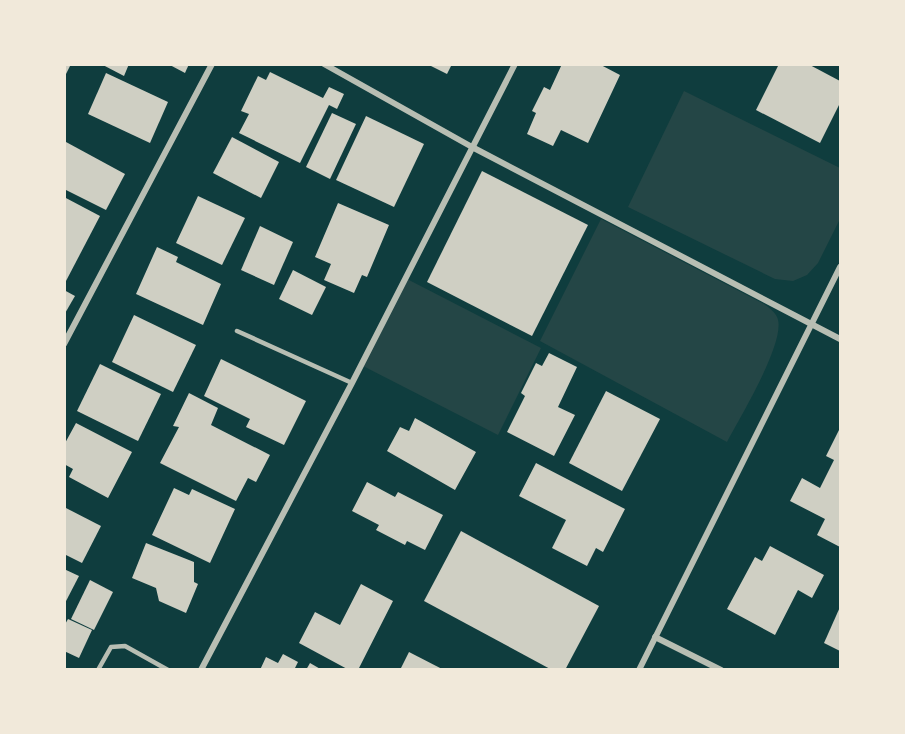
<svg xmlns="http://www.w3.org/2000/svg" width="905" height="734" font-family="'Zilla Slab',serif">
<style>
.green{fill:#244646}
.building{fill:#cfcfc3}
.lines{fill:none;stroke-linecap:round;stroke-linejoin:round}
.service{stroke:#b8beb3;stroke-width:4.5}
.minor{stroke:#b8beb3;stroke-width:6}
</style>
<rect width="100%" height="100%" fill="#0f3d3e"/>
<!-- green -->
<g class="green">
<polygon points="684,91 840,168 840,219 818,263 807,275 793,281 775,279 628,207"/>
<path d="M601 219 764 304C768 307 775 312 777 317 788 339 739 419 727 442L540 341Z"/>
<polygon points="407,279 541,348 498,435 363,366"/>
</g>
<!-- building -->
<g class="building">
<polygon points="64,64 71,64 64,78"/>
<polygon points="101,64 129,64 124,76"/>
<polygon points="168,64 189,64 185,73"/>
<polygon points="427,64 452,64 447,74"/>
<polygon points="562,64 599,64 620,75 588,143 561,130 553,146 527,134 536,113 532,111 544,87 550,90"/>
<polygon points="779,64 808,64 840,81 840,103 820,143 756,110"/>
<polygon points="270,72 323,98 329,87 344,94 337,109 329,105 300,163 239,133 249,114 241,111 258,76 266,80"/>
<polygon points="106,73 168,102 150,143 88,114"/>
<polygon points="332,113 356,124 330,179 306,167"/>
<polygon points="366,116 424,144 394,207 336,180"/>
<polygon points="232,137 279,162 261,198 213,173"/>
<polygon points="66,142 125,174 106,210 64,189"/>
<polygon points="482,171 588,225 532,336 427,282"/>
<polygon points="198,196 245,218 222,265 176,243"/>
<polygon points="64,197 100,216 66,281 64,281"/>
<polygon points="338,203 389,225 367,277 362,275 354,293 324,280 331,264 315,257"/>
<polygon points="260,226 293,242 274,285 241,270"/>
<polygon points="157,247 178,257 176,262 221,284 203,325 136,294"/>
<polygon points="293,270 326,287 312,315 279,299"/>
<polygon points="64,290 75,296 64,315"/>
<polygon points="134,315 196,345 173,392 112,362"/>
<polygon points="549,353 577,367 558,407 575,415 554,456 507,432 525,396 521,393 536,363 542,366"/>
<polygon points="221,359 306,401 284,445 246,427 250,419 204,396"/>
<polygon points="100,364 161,394 138,441 77,411"/>
<polygon points="606,391 660,419 622,491 569,463"/>
<polygon points="189,393 218,408 211,425 270,455 256,482 248,478 236,501 160,463 179,427 173,426"/>
<polygon points="415,418 476,452 455,490 387,451 400,427 409,431"/>
<polygon points="76,423 132,452 108,498 69,477 73,469 64,464 64,445"/>
<polygon points="840,428 840,547 817,535 825,519 790,501 802,478 820,488 834,460 826,456"/>
<polygon points="536,463 625,509 603,552 596,548 587,566 552,548 566,520 519,496"/>
<polygon points="367,482 395,497 398,492 443,515 425,550 407,541 405,545 376,530 379,525 352,511"/>
<polygon points="174,488 189,495 192,489 235,509 210,563 152,535"/>
<polygon points="64,507 101,526 82,563 64,554"/>
<polygon points="461,531 599,606 565,670 552,670 424,601"/>
<polygon points="146,543 194,562 194,582 198,584 186,613 159,601 156,588 132,578"/>
<polygon points="770,546 824,575 812,598 798,590 775,635 727,609 755,557 762,561"/>
<polygon points="64,569 79,576 64,605"/>
<polygon points="90,580 113,592 94,630 71,619"/>
<polygon points="361,584 393,601 358,670 349,670 299,643 315,612 340,625"/>
<polygon points="840,607 840,651 824,643"/>
<polygon points="68,619 92,630 79,658 64,651 64,626"/>
<polygon points="409,652 444,670 400,670"/>
<polygon points="283,654 298,662 294,670 260,670 266,657 278,663"/>
<polygon points="310,663 322,670 306,670"/>
</g>
<g class="lines">
<!-- service -->
<g class="service">
<polyline points="237,331 352,383"/>
<polyline points="98,670 111,647 125,646 168,670"/>
</g>
<!-- minor -->
<g class="minor">
<polyline points="324,64 472,147 840,339"/>
<polyline points="64,344 212,64"/>
<polyline points="655,637 721,670"/>
<polyline points="201,670 352,383 515,64"/>
<polyline points="639,670 840,267"/>
</g>
</g>
<!-- border -->
<rect width="905" height="734" fill="none" stroke="#f1e9da" stroke-width="132"/>
</svg>
